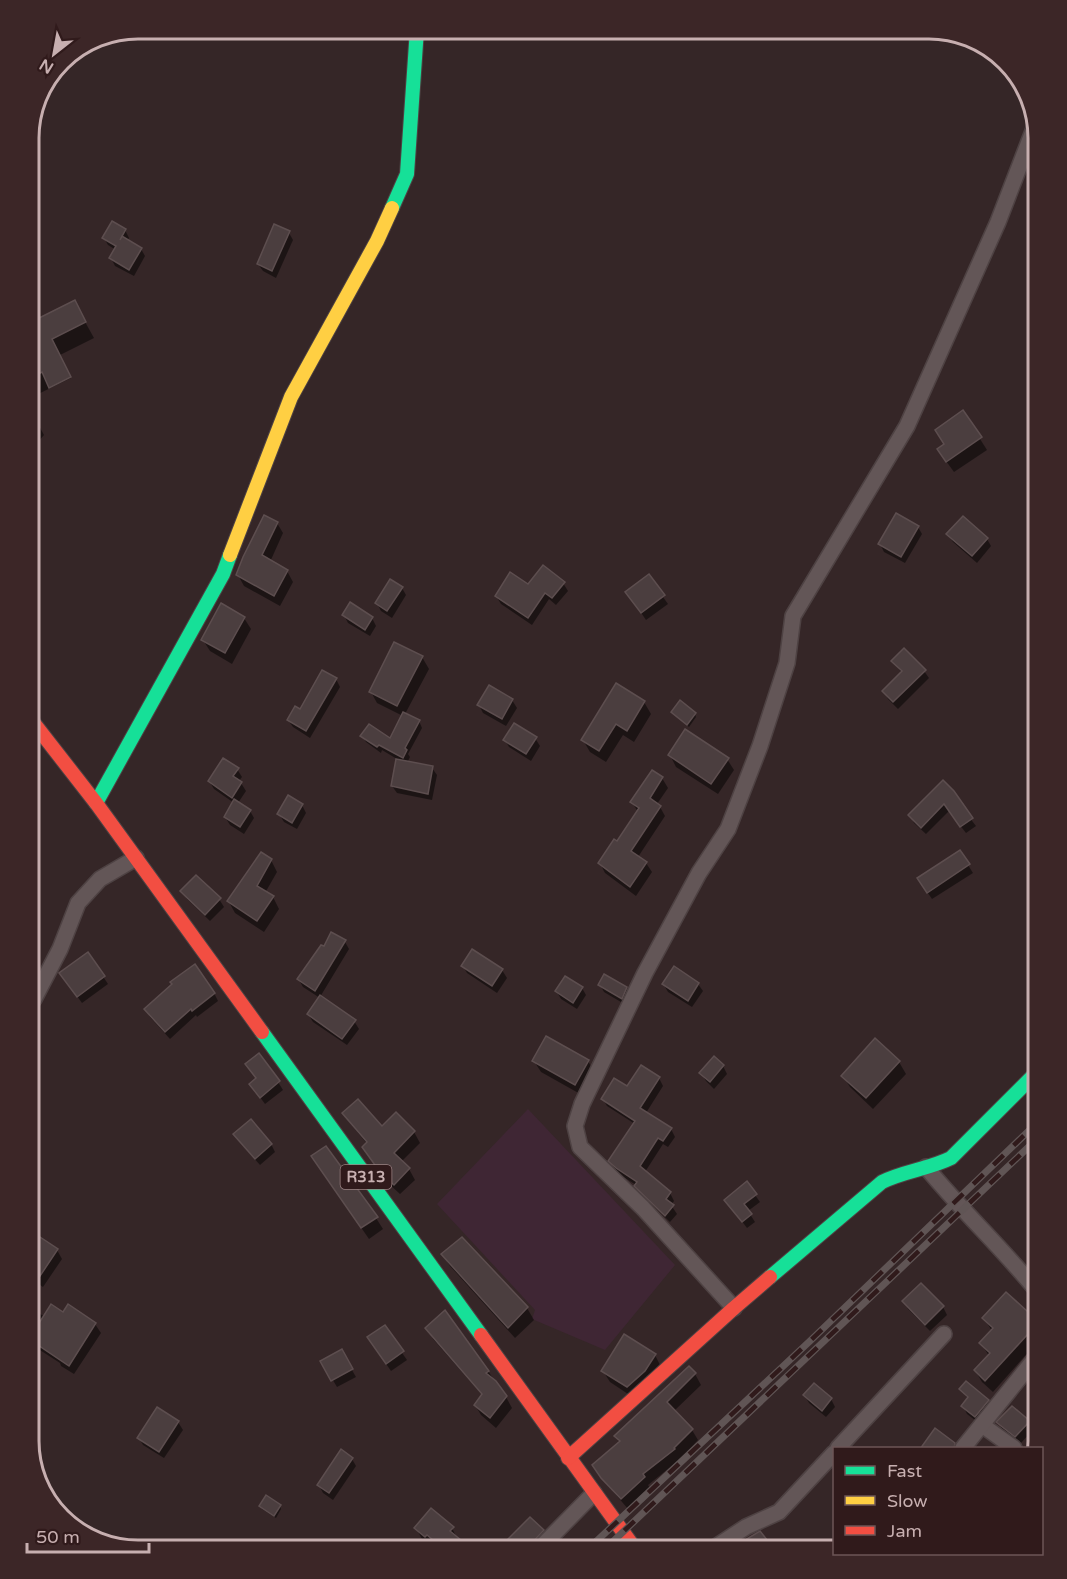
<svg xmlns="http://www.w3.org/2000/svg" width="1067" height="1579" font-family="'Varela Round',sans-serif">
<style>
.green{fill:#3f2634}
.shadow{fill:#0007}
.building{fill:#4b3e3f;stroke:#5d4e4f;stroke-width:1.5}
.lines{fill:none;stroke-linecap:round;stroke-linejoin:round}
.street-casing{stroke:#4e4243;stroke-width:18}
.fast-casing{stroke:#4e4243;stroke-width:16}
.slow-casing{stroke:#4e4243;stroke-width:16}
.jam-casing{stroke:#4e4243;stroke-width:16}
.street{stroke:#635657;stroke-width:15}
.fast{stroke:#16e098;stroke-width:14}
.slow{stroke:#ffcf43;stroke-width:14}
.jam{stroke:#f24e42;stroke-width:14}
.rail-casing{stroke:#605555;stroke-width:7}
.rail{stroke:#301a1b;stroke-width:4.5;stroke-dasharray:14;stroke-linecap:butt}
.labels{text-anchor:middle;stroke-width:5;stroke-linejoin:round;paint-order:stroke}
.shield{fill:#301a1b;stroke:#9a8283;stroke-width:1.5}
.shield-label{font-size:15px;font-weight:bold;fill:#c7afb0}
.rim{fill:none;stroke:#c7afb0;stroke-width:3}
</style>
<rect width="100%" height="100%" fill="#352627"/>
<!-- green -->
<polygon class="green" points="528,1109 675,1265 605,1350 532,1319 535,1310 437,1204"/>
<!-- shadow -->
<g class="shadow">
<polygon points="125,230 129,238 127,241 141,249 145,256 134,276 115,266 111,258 116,250 108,245 104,238"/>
<polygon points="289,233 293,240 276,278 263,271 258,264"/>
<polygon points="74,302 94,338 60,355 71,378 30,398 29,395 29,325"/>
<polygon points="963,412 987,450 954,472 946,461 946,445"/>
<polygon points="29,416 38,424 44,435 29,452"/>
<polygon points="277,523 283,533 270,562 287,571 293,582 280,606 244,586 238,575"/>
<polygon points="918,527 922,534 905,563 884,552 880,544"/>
<polygon points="948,535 987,539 991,546 977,563 953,542"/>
<polygon points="648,576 668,604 646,620 627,592"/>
<polygon points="563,583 568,591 556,605 549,599 532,625 501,604 496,596 528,586"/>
<polygon points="402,588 406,595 392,618 381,611 377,603"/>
<polygon points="344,615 372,618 376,626 370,636 348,623"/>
<polygon points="244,618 251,629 232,664 210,651 203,640"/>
<polygon points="422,657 429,669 405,714 419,721 422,728 408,754 410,757 407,763 432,768 437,775 432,800 397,793 392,786 397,759 382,750 381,753 366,742 362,736 390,740 403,716 377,703 371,692"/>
<polygon points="893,661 924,671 929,678 898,709 888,699 884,691 902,673"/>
<polygon points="336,679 340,687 310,738 293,727 288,720 300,711"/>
<polygon points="512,700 517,708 506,726 483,713 479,705"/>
<polygon points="644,702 651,714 634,742 623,735 606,762 590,752 583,740"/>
<polygon points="673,712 695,714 696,717 689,727"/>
<polygon points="535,738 540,746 531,761 509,747 505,740"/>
<polygon points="670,755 727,759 734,770 718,794 676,767"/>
<polygon points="237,769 242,777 238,782 241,783 246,791 238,803 250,811 254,818 244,834 230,825 225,817 234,803 214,789 209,781"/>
<polygon points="662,778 668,788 657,804 660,807 665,816 638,857 646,863 652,872 636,896 605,873 600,863 618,843 638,812 632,802"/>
<polygon points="943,783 976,826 966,833 949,811 926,834 914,823 910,815"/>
<polygon points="302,805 306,813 297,829 284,822 279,814"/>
<polygon points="960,852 973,873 932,899 923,886"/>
<polygon points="271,860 277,872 265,893 273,897 279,909 264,932 235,913 229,902"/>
<polygon points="182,891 219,899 224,907 210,921 187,899"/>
<polygon points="345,942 349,949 320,997 354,1021 359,1029 347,1045 313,1022 308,1014 320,998 303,987 299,980 324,948"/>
<polygon points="88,954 108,984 82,1003 66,981"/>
<polygon points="463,966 502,970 507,978 497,993 467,973"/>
<polygon points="698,984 703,991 692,1007 668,992 664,985"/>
<polygon points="174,985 214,993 218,1001 197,1017 196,1015 170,1039 150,1017 146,1010"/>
<polygon points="600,985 626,989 630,996 626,1005 604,992"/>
<polygon points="582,988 586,995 577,1009 561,999 557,992"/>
<polygon points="714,1058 723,1066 727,1074 714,1089 706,1081 701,1073"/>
<polygon points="534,1061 588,1061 594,1072 582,1095 541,1072"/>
<polygon points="899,1062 906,1074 873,1109 850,1087 843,1076"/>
<polygon points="247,1065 278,1082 283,1090 265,1104 251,1085 257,1079"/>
<polygon points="659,1078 663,1086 646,1113 671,1129 675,1137 668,1147 663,1144 645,1172 670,1193 674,1201 671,1205 677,1214 670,1222 640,1193 636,1185 622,1176 614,1169 610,1161 635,1124 607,1106 603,1099"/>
<polygon points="344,1113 382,1129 414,1132 420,1143 401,1162 409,1169 415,1180 400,1194 388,1183 370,1158 367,1144 350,1123"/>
<polygon points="235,1134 271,1144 275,1152 260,1165 239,1141"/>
<polygon points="320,1168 376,1218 383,1229 369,1239"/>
<polygon points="755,1195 760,1202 748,1211 755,1222 747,1228 726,1200"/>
<polygon points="40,1239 57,1250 62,1259 43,1287 30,1278 29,1281 29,1255"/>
<polygon points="462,1239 527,1308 534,1320 515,1338 450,1266 443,1255"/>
<polygon points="921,1285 943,1307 947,1315 930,1331 908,1309 904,1301"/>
<polygon points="1006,1294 1038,1323 1038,1341 993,1392 982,1382 975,1370 989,1356 981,1343 992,1331 984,1318"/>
<polygon points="29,1307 45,1317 64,1314 95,1324 101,1333 74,1374 61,1366 60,1363 29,1343"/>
<polygon points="384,1327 407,1360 391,1371 373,1345"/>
<polygon points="427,1328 488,1371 506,1397 512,1408 496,1428 481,1415 475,1405 483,1396 433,1339"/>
<polygon points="341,1351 356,1377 337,1387 322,1362"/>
<polygon points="655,1355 661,1367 634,1398 610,1382 603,1371"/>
<polygon points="689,1368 695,1374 701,1385 674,1411 692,1430 698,1440 679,1460 648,1485 650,1488 628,1509 600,1476 620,1443 616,1436"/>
<polygon points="814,1385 831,1399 835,1407 826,1417 809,1403 805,1396"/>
<polygon points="961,1389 988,1401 993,1408 980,1424 967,1414 963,1406 968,1399"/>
<polygon points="178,1422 183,1430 164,1458 143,1445 139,1438"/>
<polygon points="998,1422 1029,1422 1033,1430 1020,1444 1003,1430"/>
<polygon points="352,1459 356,1466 333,1500 323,1493 319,1485"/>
<polygon points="261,1506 280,1506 281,1509 276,1518 262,1509"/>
<polygon points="530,1519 543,1531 549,1543 542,1550 499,1550"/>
<polygon points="416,1528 452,1528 458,1540 471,1550 439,1550 434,1546 433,1548 422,1539"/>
<polygon points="305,1545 309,1545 313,1550 298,1550"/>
</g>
<!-- building -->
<g class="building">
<polygon points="112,221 126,229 120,240 122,236 142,248 129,270 109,258 116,246 102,238"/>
<polygon points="274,224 290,231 272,271 257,264"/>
<polygon points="75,300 86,322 52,339 71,377 49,388 42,372 29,379 29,323"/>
<polygon points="963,410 982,437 946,462 937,449 944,444 935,430"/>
<polygon points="896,513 919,526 901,557 878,544"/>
<polygon points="264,515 278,522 262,555 288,570 274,596 236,575 243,557"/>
<polygon points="963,516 988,538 972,556 946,534"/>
<polygon points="543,565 565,582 552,598 545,593 528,618 495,596 510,572 528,584"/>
<polygon points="649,574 665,595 641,613 625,592"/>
<polygon points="390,579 403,587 387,611 375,603"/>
<polygon points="350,602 373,617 365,630 342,615"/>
<polygon points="221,603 245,617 225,653 201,640"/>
<polygon points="394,642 423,656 397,706 369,692"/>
<polygon points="904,648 926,670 893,702 882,691 902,671 891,661"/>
<polygon points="322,670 337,678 306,731 287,720 295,706 300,709"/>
<polygon points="616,683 645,701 627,731 616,724 599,751 581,740"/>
<polygon points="489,685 513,699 502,719 477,705"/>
<polygon points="680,700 696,713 687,725 671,712"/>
<polygon points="403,712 420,720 405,748 407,750 403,758 379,745 377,747 360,736 369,724 390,738"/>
<polygon points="514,723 537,737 526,754 503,740"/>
<polygon points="685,729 729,758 711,784 668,755"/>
<polygon points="223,758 239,768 233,776 242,782 232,798 208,781"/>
<polygon points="396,759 433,766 428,794 391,786"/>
<polygon points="652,770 663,777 650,798 661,806 631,851 647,862 630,887 598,863 614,839 617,841 639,808 630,802"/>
<polygon points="943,780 954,791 973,818 960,827 944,804 921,828 908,815"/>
<polygon points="288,795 303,804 292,823 277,814"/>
<polygon points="234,799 251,810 240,827 224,817"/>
<polygon points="960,850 970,864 927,893 917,878"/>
<polygon points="261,852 272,859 257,886 274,896 257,921 227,901"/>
<polygon points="196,875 221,898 205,915 180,891"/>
<polygon points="331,932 346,940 315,991 297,979 321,945 324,946"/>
<polygon points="472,949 503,969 492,986 461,966"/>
<polygon points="88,952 105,976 77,997 59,973"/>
<polygon points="195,964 215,993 192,1011 191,1009 165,1032 144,1009 172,984 170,982"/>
<polygon points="674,966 699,983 688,1001 662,984"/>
<polygon points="604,974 627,987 622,999 598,985"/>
<polygon points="565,976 583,987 573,1003 555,991"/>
<polygon points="320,995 356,1020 342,1039 307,1014"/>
<polygon points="546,1036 589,1060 575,1085 532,1061"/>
<polygon points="875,1038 900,1061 866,1098 841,1076"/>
<polygon points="259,1053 280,1081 260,1098 249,1084 256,1078 245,1064"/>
<polygon points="714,1056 724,1065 710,1082 699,1073"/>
<polygon points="641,1065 660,1077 640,1108 672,1128 663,1141 658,1138 640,1166 671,1192 666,1199 674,1205 665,1216 634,1186 637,1182 616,1168 608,1161 635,1121 601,1099 614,1078 627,1086"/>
<polygon points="358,1099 382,1126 396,1112 415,1131 394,1153 410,1168 394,1185 380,1172 362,1147 367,1142 342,1113"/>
<polygon points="251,1119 272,1144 255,1159 233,1134"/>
<polygon points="326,1146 378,1217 361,1228 311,1156"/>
<polygon points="747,1181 757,1194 744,1204 752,1214 742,1222 724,1200"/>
<polygon points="40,1237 58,1249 38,1279 29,1273 29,1269 39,1254 32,1249"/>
<polygon points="462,1237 528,1307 508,1328 441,1254"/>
<polygon points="921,1283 944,1306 925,1325 902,1301"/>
<polygon points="1006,1292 1038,1321 1038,1323 985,1381 974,1370 990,1353 979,1343 993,1328 982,1318"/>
<polygon points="51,1304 63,1312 68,1304 96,1323 69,1366 29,1339"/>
<polygon points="445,1310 489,1371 486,1373 496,1381 507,1396 490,1418 474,1405 482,1394 425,1328"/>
<polygon points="385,1325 404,1351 386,1364 367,1337"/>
<polygon points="624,1334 656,1354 645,1371 627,1387 601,1371"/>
<polygon points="342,1349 353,1369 331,1381 320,1361"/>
<polygon points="689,1366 696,1373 667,1402 693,1429 674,1448 675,1449 643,1474 645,1477 621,1499 601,1478 592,1465 620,1441 614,1436"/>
<polygon points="966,1381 989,1400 975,1417 961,1406 968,1397 959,1389"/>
<polygon points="814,1383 832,1398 822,1411 803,1395"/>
<polygon points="1012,1406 1030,1421 1015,1437 996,1422"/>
<polygon points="157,1407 179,1421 159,1452 137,1438"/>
<polygon points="935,1428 955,1443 954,1449 920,1449"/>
<polygon points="341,1449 353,1458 329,1493 317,1485"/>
<polygon points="266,1495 281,1505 274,1516 259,1506"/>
<polygon points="431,1508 454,1527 450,1531 473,1550 445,1550 427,1535 425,1537 414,1528"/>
<polygon points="530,1517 544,1530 531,1544 529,1550 497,1550"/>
<polygon points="760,1531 775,1550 753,1550 745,1540"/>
</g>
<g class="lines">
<defs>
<g id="street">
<polyline points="29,1006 34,999 60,949 78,903 100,879 136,858"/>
<path d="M926 1167C962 1211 1003 1249 1038 1292"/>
<polyline points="734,1308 643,1208 580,1147 575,1126 582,1104 645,973 699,873 728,829 760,746 787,663 793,616 907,426 998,222 1035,126"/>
<polyline points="982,1425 1014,1448"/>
<polyline points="838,1448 944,1334"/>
<polyline points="963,1448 1038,1355"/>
<polyline points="538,1550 594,1493"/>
<polyline points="711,1550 746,1527 779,1512 834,1453"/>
</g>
<g id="fast">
<polyline points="392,208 407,174 417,29"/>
<polyline points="96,803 223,574 230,555"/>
<polyline points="262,1032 481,1335"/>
<path d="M770 1277 882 1182C904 1171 929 1169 951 1158L1038 1071"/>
</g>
<polyline id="slow" points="230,555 291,397 377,241 392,208"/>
<g id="jam">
<polyline points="29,717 96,803 262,1032"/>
<polyline points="481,1335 636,1550"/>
<polyline points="568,1458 734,1308 770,1277"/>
</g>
</defs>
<!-- street casing -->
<use href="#street" class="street-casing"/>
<!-- fast casing -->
<use href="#fast" class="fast-casing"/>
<!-- slow casing -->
<use href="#slow" class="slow-casing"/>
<!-- jam casing -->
<use href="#jam" class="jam-casing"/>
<!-- street -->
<use href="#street" class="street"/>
<!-- fast -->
<use href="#fast" class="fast"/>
<!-- slow -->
<use href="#slow" class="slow"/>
<!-- jam -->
<use href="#jam" class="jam"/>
<defs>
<g id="rail">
<polyline points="587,1550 810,1341 1038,1122"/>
<polyline points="604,1550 1038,1138"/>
</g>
</defs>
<!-- rail casing -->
<use href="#rail" class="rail-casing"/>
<!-- rail -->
<use href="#rail" class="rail"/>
</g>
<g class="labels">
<!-- shield labels -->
<rect class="shield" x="340.5" y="1165" width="51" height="24" rx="4.5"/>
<g class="shield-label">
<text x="366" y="1182">R313</text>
</g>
</g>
<!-- crop -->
<path d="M0 0H1067V1579H0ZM138 39H929A99 99 0 0 1 1028 138V1441A99 99 0 0 1 929 1540H138A99 99 0 0 1 39 1441V138A99 99 0 0 1 138 39Z" fill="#3c2627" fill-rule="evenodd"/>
<path class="rim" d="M138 39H929A99 99 0 0 1 1028 138V1441A99 99 0 0 1 929 1540H138A99 99 0 0 1 39 1441V138A99 99 0 0 1 138 39Z"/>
<!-- legend -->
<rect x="833" y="1447" width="210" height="108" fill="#301a1b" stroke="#6c5657" stroke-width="1.5"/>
<rect x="845" y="1466" width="30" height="9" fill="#16e098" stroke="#6c5657" stroke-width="1.5"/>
<text x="887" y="1477" font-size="18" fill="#c7afb0">Fast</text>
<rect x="845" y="1496" width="30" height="9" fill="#ffcf43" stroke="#6c5657" stroke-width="1.5"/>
<text x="887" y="1507" font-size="18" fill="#c7afb0">Slow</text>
<rect x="845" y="1526" width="30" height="9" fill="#f24e42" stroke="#6c5657" stroke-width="1.5"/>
<text x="887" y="1537" font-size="18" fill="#c7afb0">Jam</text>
<!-- north arrow -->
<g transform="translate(54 54) rotate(211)" stroke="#301a1b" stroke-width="4.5" paint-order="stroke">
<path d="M0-4.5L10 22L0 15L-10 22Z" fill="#c7afb0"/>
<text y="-9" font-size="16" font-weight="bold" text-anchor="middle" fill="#c7afb0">N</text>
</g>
<!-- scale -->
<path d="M27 1543v9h122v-9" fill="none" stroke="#c7afb0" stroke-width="3"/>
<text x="36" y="1543" font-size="18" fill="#c7afb0" stroke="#301a1b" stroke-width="4.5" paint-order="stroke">50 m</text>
</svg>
